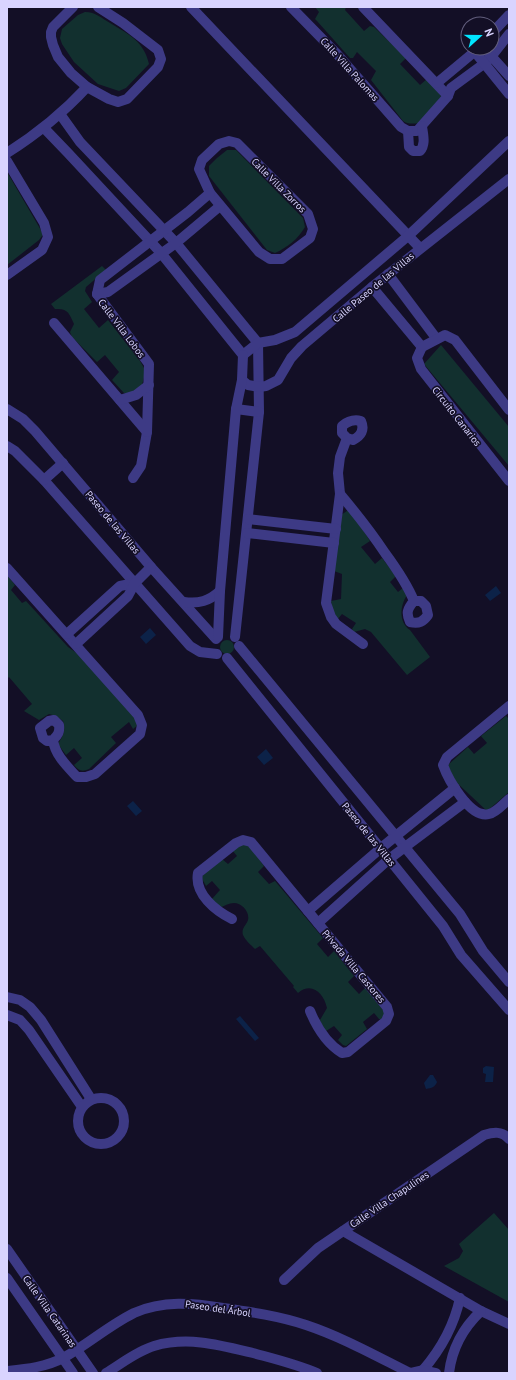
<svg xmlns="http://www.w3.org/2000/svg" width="516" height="1380" font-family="'PT Sans',sans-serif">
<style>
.green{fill:#12302f}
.water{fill:#0c2248}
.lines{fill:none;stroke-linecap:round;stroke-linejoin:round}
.minor{stroke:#3d3a85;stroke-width:10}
.labels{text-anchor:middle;stroke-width:3.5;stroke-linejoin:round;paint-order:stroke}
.street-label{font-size:10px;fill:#d9d4ff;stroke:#130f26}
</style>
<rect width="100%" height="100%" fill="#130f26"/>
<!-- green -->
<g class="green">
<path d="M315 7H346L345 10 364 31 370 26 374 27 406 58 400 64 420 85 427 79 440 93 441 97 419 123C413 124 407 124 403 121L371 80 376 71 357 52 353 58H350L317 21 315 19 319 12Z"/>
<path d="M85 12C96 12 101 18 110 23 128 34 144 41 149 64L126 88 119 91 98 84 74 62 62 44 60 38 62 29 78 15Z"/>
<path d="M227 150H236L303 218 305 227C298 239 288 247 275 253L267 250 209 176V166L217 158Z"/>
<polygon points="7,172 42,232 42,236 39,240 7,265"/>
<path d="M102 266 106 270 86 287 85 291 92 302 84 309 99 328 108 320 140 361 144 368 145 373 142 385 131 393H124L112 380 119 372 105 355 97 362 72 337 70 332 74 324C69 313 68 308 55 309L51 304Z"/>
<polygon points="441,345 509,427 509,466 424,364"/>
<path d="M347 511H351L370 541 361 547 375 564 382 558 396 576 390 582 398 592 403 588 408 594C400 604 398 622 410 630L430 657 407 675 371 632 365 629 354 632 352 629 356 623 342 614 337 620 333 615 331 601 341 599 342 574 334 571 341 515Z"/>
<path d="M7 575 15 585 11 590 22 603 26 601 68 647 88 661 135 716 138 725 133 729 129 722 111 737 116 743 89 769C82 772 79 771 74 765L82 758 74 748 66 755 58 744C63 736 66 730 63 721L56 716 49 714 39 720 24 711 32 704 9 677 7 679Z"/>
<circle cx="227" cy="647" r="7"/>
<polygon points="506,716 509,719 509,792 487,811 454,780 448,765 468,747 474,754 487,743 481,736"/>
<path d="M242 843 250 847 264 866 258 872 269 884 275 881 323 938 317 944 328 957 334 951 354 976 348 982 359 994 365 988 384 1011V1016L381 1019H379L374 1013 363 1022 367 1029 346 1046 343 1045 338 1040 342 1035 334 1026 326 1031 323 1029 320 1020 327 1008C324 994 312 981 298 993L293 987 294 986 260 946 255 949C251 945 245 940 243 935 241 928 246 926 248 920 250 912 242 903 234 903 229 903 224 906 219 908L211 900 220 890 212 881 206 886 201 877 222 859 228 864 237 856 232 850Z"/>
<polygon points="494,1213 509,1230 509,1302 444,1266 459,1258 463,1251 459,1244"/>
</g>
<!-- water -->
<g class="water">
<polygon points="496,586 501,593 490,601 485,595"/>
<polygon points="150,628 156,635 146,644 140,637"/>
<polygon points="266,749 273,758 264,765 257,757"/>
<polygon points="133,801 142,811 136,816 127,806"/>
<polygon points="240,1016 259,1038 255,1041 236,1019"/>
<polygon points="486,1066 494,1067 493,1082 485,1082 486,1074 483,1073 483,1068"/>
<path d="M430 1075H433L437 1082C435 1087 432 1088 426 1089L424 1083Z"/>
</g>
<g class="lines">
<!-- minor -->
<g class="minor">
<polyline points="73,7 53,27 51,32 51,37 53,45 58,57 71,73 87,87 109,99 118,102 127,99 158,67 161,59 158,50 123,23 98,7"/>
<polyline points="191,7 420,248"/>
<polyline points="291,7 337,54 401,127 408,131 417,131 448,96 451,88 485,63 491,57 509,34"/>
<polyline points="363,7 448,96"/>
<polyline points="492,33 509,15"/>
<polyline points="484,48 509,76"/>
<polyline points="475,52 509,94"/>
<polyline points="437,83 479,48"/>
<polyline points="60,114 80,142 176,243 258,343 259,412 235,637"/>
<polyline points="44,128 68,153 161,253 243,355"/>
<path d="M408 131 409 147 413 151H420C426 144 423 135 422 126"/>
<polygon points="229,141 237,143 308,214 313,229 310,238 282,259 270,259 259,252 210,193 199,169 202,160 219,144"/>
<path d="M7 153C37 134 63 113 87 87"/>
<polyline points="7,161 44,223 48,237 42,250 7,275"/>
<polyline points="388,274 436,338"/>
<polyline points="372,287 422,347"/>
<polyline points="97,294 149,364 147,432 141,466 133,478"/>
<polyline points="97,294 100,280 188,212 210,193"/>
<polyline points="97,294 108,292 176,243 220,206"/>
<polyline points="54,323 147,432"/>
<polyline points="243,355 258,343 275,340 295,332 408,236 509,141"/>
<polyline points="242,380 248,385 259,387 266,386 278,380 291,358 302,346 372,287 509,179"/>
<polyline points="120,400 136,395 149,385"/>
<polyline points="7,409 23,419 35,431 151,567 216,639"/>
<polyline points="236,409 259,412"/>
<polyline points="509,410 455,340 445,335 422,347 417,358 421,369 509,481"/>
<path d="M347 438 342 433V426C348 421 353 419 361 421 365 430 361 436 353 440L347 438 340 457 338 473 340 494 326 603 331 617 336 624 363 644"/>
<polyline points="7,446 15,451 44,480 190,646 200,652 217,654"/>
<polyline points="44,480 63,463"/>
<path d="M340 494C356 513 371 532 385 553 396 568 407 584 414 601 407 609 406 613 410 622 419 624 423 622 428 615L426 606 421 601H414"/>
<polyline points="248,519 336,529"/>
<polyline points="247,533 334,543"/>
<path d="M7 568 138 715 142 725 140 734 95 774 86 777H77C67 766 55 755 53 740 58 735 60 732 59 725L54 720 49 721 40 728 43 738 47 741 53 740"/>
<path d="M184 602C199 604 209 601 220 591"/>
<polyline points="67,634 120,586 135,583"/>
<polyline points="218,637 220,591 236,409 242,380 243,355"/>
<polyline points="76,644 128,596 135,583 151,567"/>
<polyline points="239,646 460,914 483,951 509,982"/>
<polyline points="227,658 443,926 461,955 509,1010"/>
<path d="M509 706 447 757 443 765C448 779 470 819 489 814 497 812 503 804 509 799"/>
<polyline points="308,911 381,848 455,788"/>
<path d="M232 919C216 911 194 894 198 873L236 843 243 840 251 842 387 1007 389 1014 386 1021 348 1052 342 1053C326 1043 317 1028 310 1011"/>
<polyline points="318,923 389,859 465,802"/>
<polyline points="7,997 20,1000 30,1007 41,1020 91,1099"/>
<polyline points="7,1015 20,1020 29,1030 82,1107"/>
<circle cx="101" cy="1121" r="23"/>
<polyline points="343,1231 481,1311 509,1324"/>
<polyline points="7,1249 93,1373"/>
<polyline points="7,1278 73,1373"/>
<path d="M284 1280 318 1248 484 1135C494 1132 502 1131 509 1139"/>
<path d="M423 1370C442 1348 454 1326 460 1298"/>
<path d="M7 1371C26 1369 46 1367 63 1358 87 1345 108 1326 134 1313 163 1300 193 1303 223 1308 251 1312 279 1316 306 1325 342 1337 376 1356 410 1373L423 1370 436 1373"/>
<path d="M106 1373C121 1364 137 1351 154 1346 188 1336 220 1345 253 1353 275 1359 296 1364 317 1373"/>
<path d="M449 1373C452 1348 463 1328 481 1311"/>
</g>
</g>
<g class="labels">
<!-- street labels -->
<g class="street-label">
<text transform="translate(350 69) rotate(48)" y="4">Calle Villa Palomas</text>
<text transform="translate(279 185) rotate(45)" y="4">Calle Villa Zorros</text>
<text transform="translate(373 287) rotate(-40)" y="4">Calle Paseo de las Villas</text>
<text transform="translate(122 328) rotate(53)" y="4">Calle Villa Lobos</text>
<text transform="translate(457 416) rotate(52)" y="4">Circuito Canarios</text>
<text transform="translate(113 522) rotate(50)" y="4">Paseo de las Villas</text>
<text transform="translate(369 834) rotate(51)" y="4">Paseo de las Villas</text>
<text transform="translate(354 966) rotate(50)" y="4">Privada Villa Castores</text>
<text transform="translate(389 1199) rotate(-34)" y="4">Calle Villa Chapulines</text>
<text transform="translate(218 1308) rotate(8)" y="4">Paseo del Árbol</text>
<text transform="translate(50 1311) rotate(55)" y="4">Calle Villa Catarinas</text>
</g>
</g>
<!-- border -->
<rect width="516" height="1380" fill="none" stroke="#d9d4ff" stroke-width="16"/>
<!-- north arrow -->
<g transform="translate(480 36) rotate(69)"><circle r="19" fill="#130f26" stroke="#625e7d"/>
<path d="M0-3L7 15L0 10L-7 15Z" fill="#00e5ff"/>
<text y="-6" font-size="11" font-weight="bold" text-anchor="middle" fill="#d9d4ff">N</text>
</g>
</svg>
